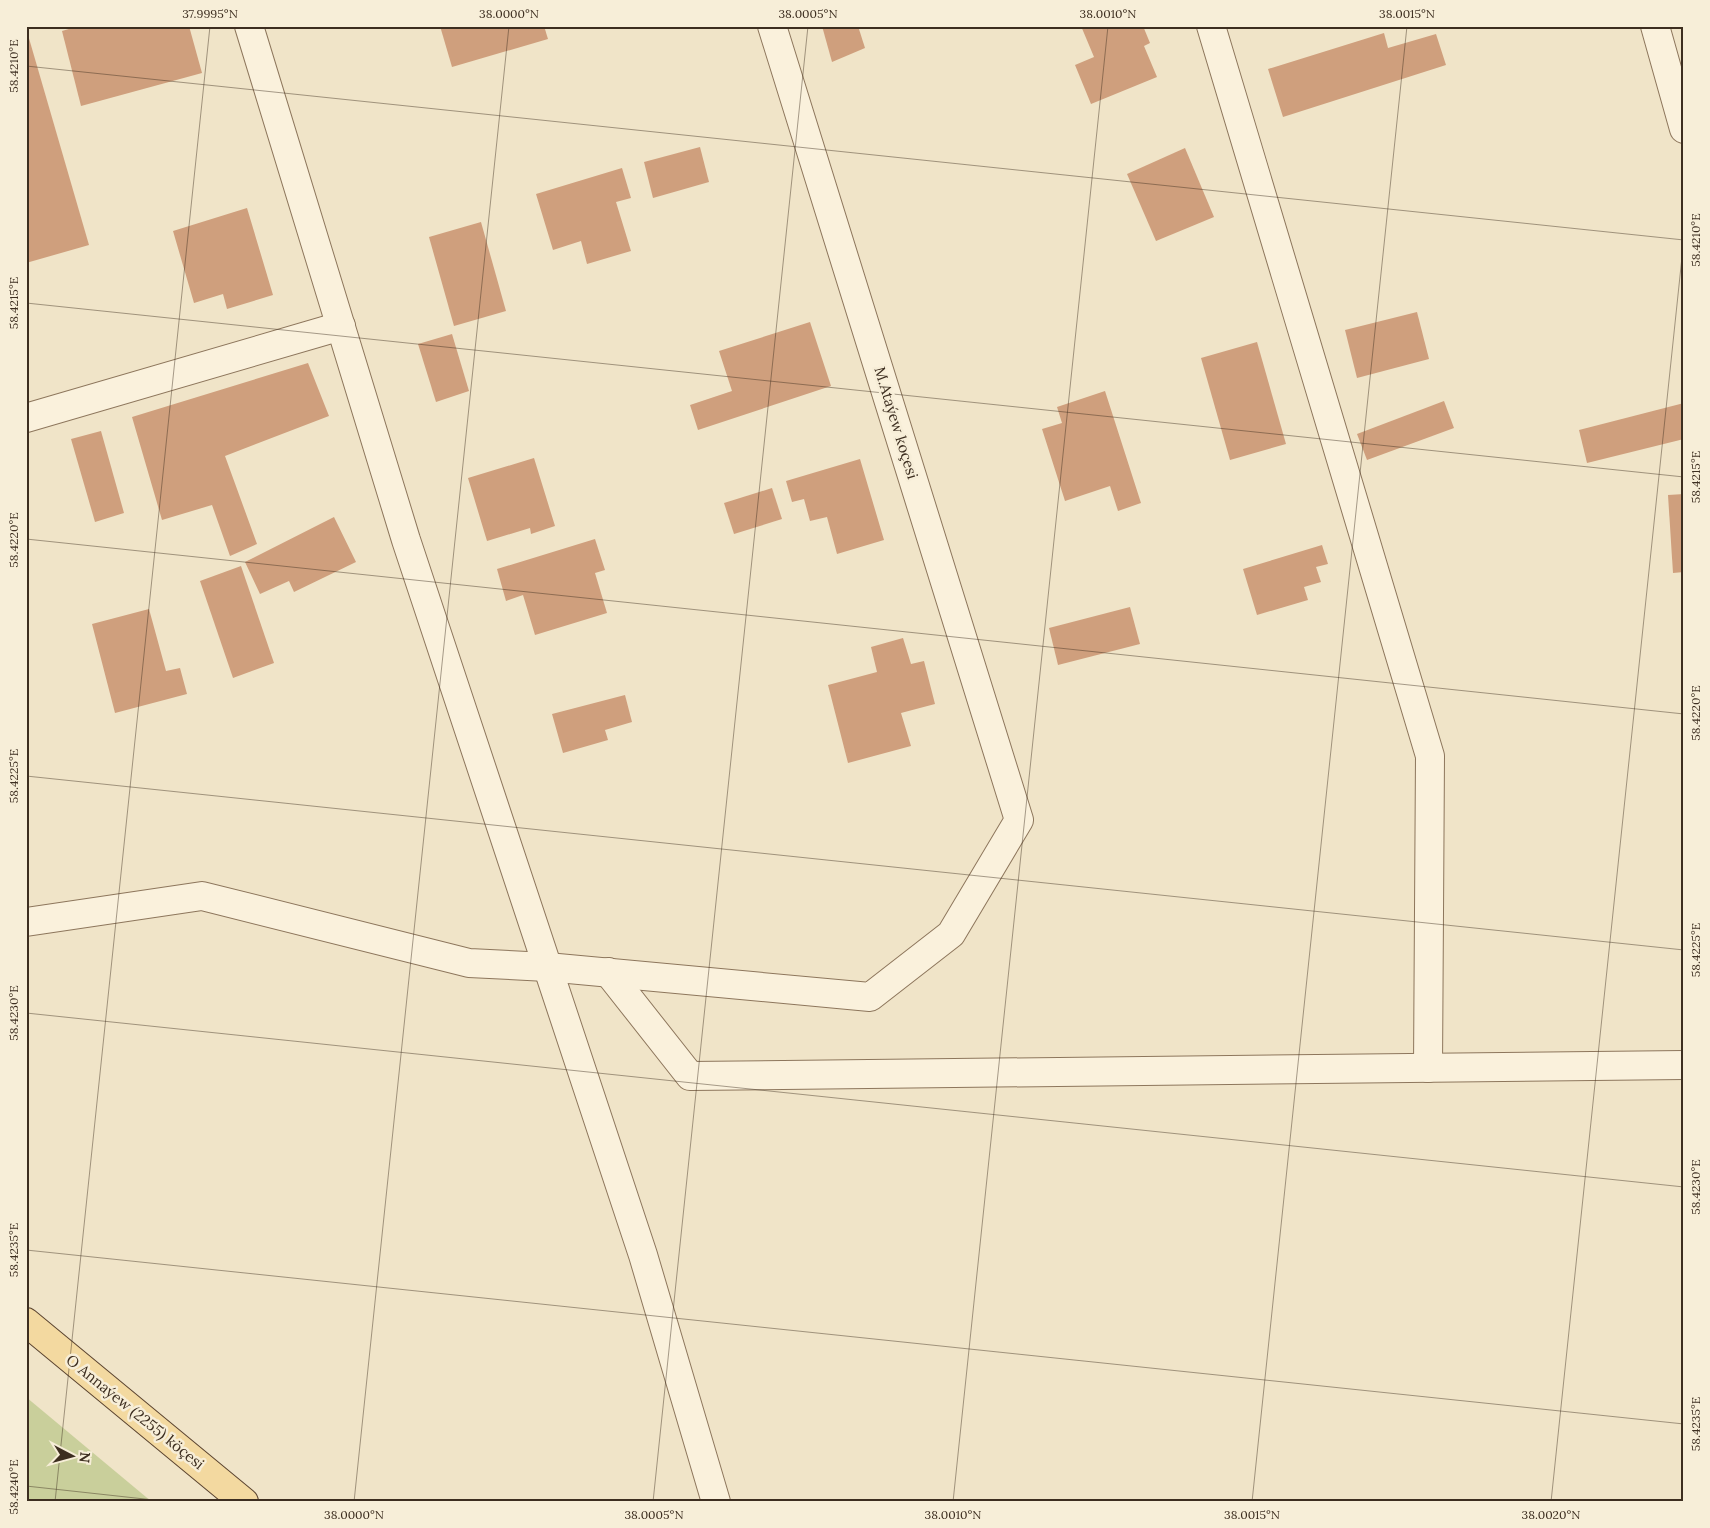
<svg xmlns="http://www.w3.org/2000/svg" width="1710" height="1528" font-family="Lora,serif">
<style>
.green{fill:#c9cf9b}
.building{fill:#cf9f7d}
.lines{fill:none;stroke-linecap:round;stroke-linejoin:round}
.minor-casing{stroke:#8d765c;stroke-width:30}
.major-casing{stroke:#5b4430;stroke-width:30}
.minor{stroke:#faf1dc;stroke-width:28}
.major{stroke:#f3d9a0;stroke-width:28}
.ticks{fill:none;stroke:#3d2e20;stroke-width:1;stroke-opacity:0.45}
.labels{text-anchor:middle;stroke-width:5;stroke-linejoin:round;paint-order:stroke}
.street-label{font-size:15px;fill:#3d2e20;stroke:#f7eed8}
.neatline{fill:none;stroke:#3d2e20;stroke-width:2}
.ticks-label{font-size:12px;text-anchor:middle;fill:#3d2e20}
</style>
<rect width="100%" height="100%" fill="#f0e4c8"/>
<!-- green -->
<polygon class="green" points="26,1397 152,1502 26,1502"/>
<!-- building -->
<g class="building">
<polygon points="79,26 189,26 202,73 81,106 62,31"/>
<polygon points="440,26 544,26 548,39 452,67"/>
<polygon points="822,26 858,26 865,48 832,62"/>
<polygon points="1081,26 1143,26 1150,43 1144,46 1157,77 1091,104 1075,65 1094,57"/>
<polygon points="26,28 89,245 26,263"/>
<polygon points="1384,33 1388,48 1436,34 1446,65 1283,117 1268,69"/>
<polygon points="700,147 709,182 653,198 644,162"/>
<polygon points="1185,148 1214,217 1156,241 1127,174"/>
<polygon points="622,168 631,198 616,202 631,251 587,264 581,241 553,250 536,194"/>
<polygon points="247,208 273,295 227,309 223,294 194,303 173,231"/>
<polygon points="481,222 506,311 454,326 429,237"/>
<polygon points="1417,312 1429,359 1357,378 1345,330"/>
<polygon points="810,322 831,386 698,430 690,405 732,391 719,351"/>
<polygon points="452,334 469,391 436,402 418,344"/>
<polygon points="1257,342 1286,444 1230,460 1201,358"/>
<polygon points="308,363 329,416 225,456 257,544 230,556 212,505 162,520 132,417"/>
<polygon points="1105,391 1141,503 1118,511 1110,486 1065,501 1042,429 1062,423 1057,407"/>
<polygon points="1444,401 1454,428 1367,460 1357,434"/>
<polygon points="1684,403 1684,439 1587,463 1579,430"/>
<polygon points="101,431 124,513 95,522 71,439"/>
<polygon points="534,458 555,526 531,534 530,528 487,541 468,478"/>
<polygon points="860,459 884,540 837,554 827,517 810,521 804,499 792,502 786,481"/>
<polygon points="772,488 782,519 734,534 724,503"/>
<polygon points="1684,494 1684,572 1673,573 1668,495"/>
<polygon points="334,517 356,562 294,592 289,581 260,594 245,562"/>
<polygon points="595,539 605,570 595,573 607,613 535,635 523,595 506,601 497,569"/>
<polygon points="1322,545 1328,564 1316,567 1321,582 1304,587 1308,600 1257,615 1243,569"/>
<polygon points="241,566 274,663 233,678 200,581"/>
<polygon points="1130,607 1140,644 1058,665 1049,628"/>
<polygon points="149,609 166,671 180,668 187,694 115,713 92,624"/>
<polygon points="903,638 911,664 924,661 935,704 901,713 911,746 848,763 828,685 877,672 871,647"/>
<polygon points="625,695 632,722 605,730 608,740 563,753 552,714"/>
</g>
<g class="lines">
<defs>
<g id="minor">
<polyline points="249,26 406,540 643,1255 716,1502"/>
<polyline points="1211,26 1430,756 1428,1068"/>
<polyline points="1655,26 1684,129"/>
<polyline points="26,418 341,326"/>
<polyline points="26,922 202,896 469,963 547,967 870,997 951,934 1019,820 772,26"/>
<polyline points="608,972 690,1076 1684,1065"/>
</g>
<polyline id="major" points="26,1322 244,1502"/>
</defs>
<!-- minor casing -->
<use href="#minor" class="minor-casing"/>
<!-- major casing -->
<use href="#major" class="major-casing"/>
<!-- minor -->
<use href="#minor" class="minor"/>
<!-- major -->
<use href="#major" class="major"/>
</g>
<!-- ticks -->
<path class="ticks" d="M26 66 1684 240M26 303 1684 477M26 539 1684 714M26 776 1684 950M26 1013 1684 1187M26 1250 1684 1424M26 1486 172 1502M55 1502 210 26M354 1502 509 26M653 1502 808 26M953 1502 1108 26M1252 1502 1407 26M1551 1502 1684 238"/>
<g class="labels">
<!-- street labels -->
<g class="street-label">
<text transform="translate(896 423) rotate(73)" y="5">M.Ataýew koçesi</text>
<text transform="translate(135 1412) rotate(39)" y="5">O Annaýew (2255) köçesi</text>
</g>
</g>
<!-- border -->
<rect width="1710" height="1528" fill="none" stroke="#f7eed8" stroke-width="55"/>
<!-- north arrow -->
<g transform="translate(72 1456) rotate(96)" stroke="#f7eed8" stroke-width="4" paint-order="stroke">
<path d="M0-4L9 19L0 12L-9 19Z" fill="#3d2e20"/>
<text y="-8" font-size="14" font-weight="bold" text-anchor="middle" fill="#3d2e20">N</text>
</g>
<rect x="28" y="28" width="1654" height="1472" class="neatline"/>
<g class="ticks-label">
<text x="210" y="18">37.9995°N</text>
<text x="509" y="18">38.0000°N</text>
<text x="808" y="18">38.0005°N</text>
<text x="1108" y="18">38.0010°N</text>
<text x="1407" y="18">38.0015°N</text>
<text transform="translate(14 66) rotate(-90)" y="4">58.4210°E</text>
<text transform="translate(1696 240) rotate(-90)" y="4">58.4210°E</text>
<text transform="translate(14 303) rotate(-90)" y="4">58.4215°E</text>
<text transform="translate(1696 477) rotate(-90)" y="4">58.4215°E</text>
<text transform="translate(14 540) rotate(-90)" y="4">58.4220°E</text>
<text transform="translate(1696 713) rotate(-90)" y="4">58.4220°E</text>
<text transform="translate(14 776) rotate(-90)" y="4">58.4225°E</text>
<text transform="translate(1696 950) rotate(-90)" y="4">58.4225°E</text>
<text transform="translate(14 1013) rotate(-90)" y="4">58.4230°E</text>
<text transform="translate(1696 1187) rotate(-90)" y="4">58.4230°E</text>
<text transform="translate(14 1250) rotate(-90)" y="4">58.4235°E</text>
<text transform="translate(1696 1424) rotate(-90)" y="4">58.4235°E</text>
<text transform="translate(14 1487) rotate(-90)" y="4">58.4240°E</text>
<text x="354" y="1519">38.0000°N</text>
<text x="654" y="1519">38.0005°N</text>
<text x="953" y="1519">38.0010°N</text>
<text x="1252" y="1519">38.0015°N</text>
<text x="1551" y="1519">38.0020°N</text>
</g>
</svg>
